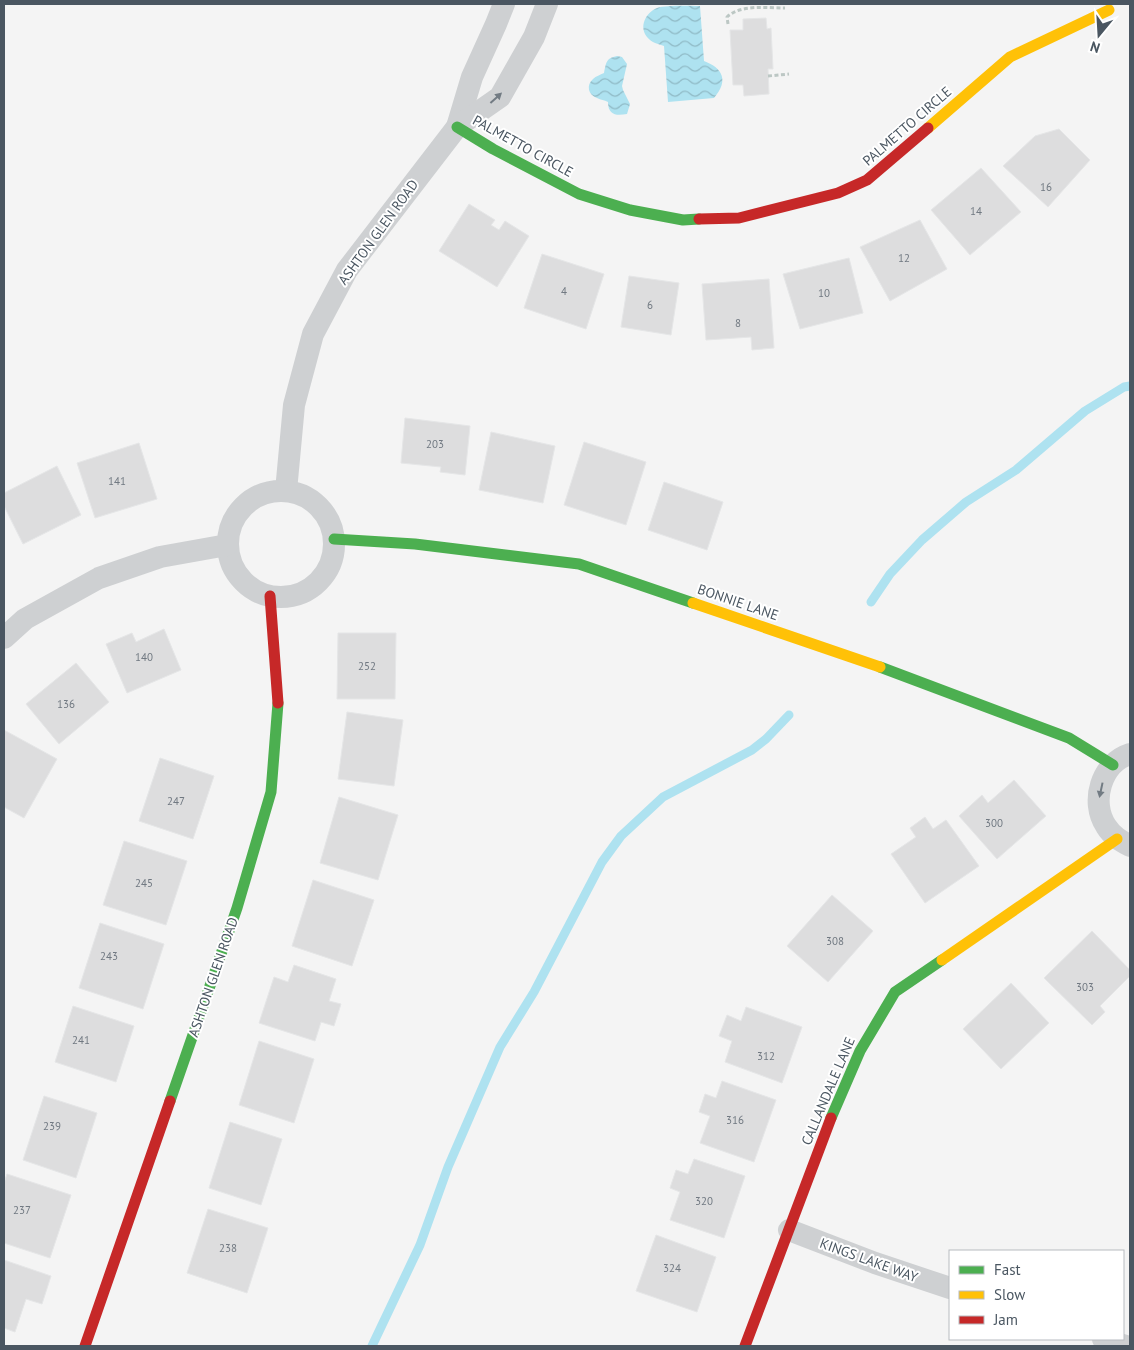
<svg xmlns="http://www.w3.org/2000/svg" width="1134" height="1350" font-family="'PT Sans',sans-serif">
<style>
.water{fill:url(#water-waves)}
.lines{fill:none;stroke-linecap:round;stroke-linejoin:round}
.stream{stroke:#aee2f0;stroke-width:9}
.building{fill:#ddddde;stroke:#e5e6e7}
.path{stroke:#bcc7c4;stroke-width:3;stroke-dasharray:4 2.5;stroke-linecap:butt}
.street{stroke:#ced0d2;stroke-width:22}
.fast{stroke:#4caf50;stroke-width:11}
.slow{stroke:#ffc107;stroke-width:11}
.jam{stroke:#c62828;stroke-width:11}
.oneway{fill:#727b83}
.labels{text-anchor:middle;stroke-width:4;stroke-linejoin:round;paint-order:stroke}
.number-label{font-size:11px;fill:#707881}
.street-label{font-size:14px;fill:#4a5661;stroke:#fff}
</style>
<defs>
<pattern id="water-waves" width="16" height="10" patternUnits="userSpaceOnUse" patternTransform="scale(1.25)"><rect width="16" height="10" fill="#aee2f0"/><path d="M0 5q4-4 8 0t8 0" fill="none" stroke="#90bac6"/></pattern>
</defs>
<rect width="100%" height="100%" fill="#f4f4f4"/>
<!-- water -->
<g class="water">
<path d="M700 6 704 61C723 68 729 81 714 98L668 102 664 46C658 44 652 43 647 37 639 27 645 13 657 8 667 5 688 6 700 6Z"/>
<path d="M617 56 622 57 627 64 622 86 623 90 630 104 627 114C616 116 608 115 608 102 604 100 601 100 597 98 588 95 586 85 593 79 596 76 600 75 604 73 606 63 606 58 617 56Z"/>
</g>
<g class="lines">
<!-- stream -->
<g class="stream">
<polyline points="871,602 890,574 922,540 966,502 1016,470 1085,411 1124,387 1130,386"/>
<polyline points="372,1346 420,1245 448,1167 500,1047 534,992 602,862 621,836 663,797 752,750 766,739 789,715"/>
</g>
</g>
<!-- building -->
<g class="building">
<polygon points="766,18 767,29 771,28 773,69 768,69 769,94 744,96 743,85 733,85 730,30 743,30 743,19"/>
<polygon points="1059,129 1090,160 1048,207 1003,166 1035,136"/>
<polygon points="981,168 1021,212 970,255 931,210"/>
<polygon points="469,204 495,220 491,225 499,230 505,221 529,236 497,287 439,251"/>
<polygon points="920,220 947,269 890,301 860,247"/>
<polygon points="542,254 604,274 586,329 524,308"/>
<polygon points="849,258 863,313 800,329 783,274"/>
<polygon points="629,276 679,283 671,335 621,327"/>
<polygon points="769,279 774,348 752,350 751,337 706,340 702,284"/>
<polygon points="405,418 470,426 465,475 440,472 441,467 401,463"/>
<polygon points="491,432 555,446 543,503 479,490"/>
<polygon points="584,442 646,462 626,525 564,505"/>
<polygon points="139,443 157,499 95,518 77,463"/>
<polygon points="57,466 81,515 23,544 4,506 4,493"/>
<polygon points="664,482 723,502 707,550 648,530"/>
<polygon points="164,629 181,670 127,693 106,644 132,633 136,642"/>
<polygon points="338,633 396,633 395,699 337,699"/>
<polygon points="76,663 109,702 59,744 26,704"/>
<polygon points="347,712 403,720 394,786 338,779"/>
<polygon points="4,730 57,759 24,818 4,807"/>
<polygon points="160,758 214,776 193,839 139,821"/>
<polygon points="1014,780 1046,816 997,859 959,816 982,795 988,803"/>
<polygon points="339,797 398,815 378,880 320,863"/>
<polygon points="925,817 933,829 946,820 979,866 925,903 891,854 916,837 910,828"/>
<polygon points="124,841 187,861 166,925 103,905"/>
<polygon points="313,880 374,900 352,966 292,946"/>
<polygon points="832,895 873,931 828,982 787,946"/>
<polygon points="100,923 164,944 143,1009 79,988"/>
<polygon points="1092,931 1130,970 1130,976 1100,1006 1105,1012 1092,1025 1044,978"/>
<polygon points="294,965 336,979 329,1001 341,1004 334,1026 321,1022 315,1041 259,1023 274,977 288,982"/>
<polygon points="1011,983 1049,1023 1001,1069 963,1029"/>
<polygon points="73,1006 134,1026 116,1082 55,1062"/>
<polygon points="746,1007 802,1027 782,1083 725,1062 732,1041 719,1036 727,1015 741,1021"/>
<polygon points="259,1041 314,1059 294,1123 239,1105"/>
<polygon points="722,1081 776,1100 754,1162 700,1143 710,1116 699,1112 705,1094 716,1098"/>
<polygon points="44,1096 97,1113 76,1178 23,1160"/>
<polygon points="230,1122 282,1139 261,1205 209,1188"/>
<polygon points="694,1159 745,1176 724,1238 670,1220 680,1192 670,1188 676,1170 688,1174"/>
<polygon points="7,1174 71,1195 50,1258 4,1243 4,1183"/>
<polygon points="208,1209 268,1228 247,1293 187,1273"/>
<polygon points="656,1235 716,1257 697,1312 636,1291"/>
<polygon points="4,1260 51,1276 42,1304 26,1299 15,1332 4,1328"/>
</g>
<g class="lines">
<!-- path -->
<g class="path">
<path d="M728 24 727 17C741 4 766 8 785 8"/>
<polyline points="768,76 789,74"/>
</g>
<!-- street -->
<g class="street">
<polyline points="457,127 472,77 496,24 504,4"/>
<polyline points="286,491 294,405 313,334 347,270 457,127 500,97 534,37 547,4"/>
<circle cx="281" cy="544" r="53"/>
<polyline points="4,638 25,619 99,578 160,557 227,545"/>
<path d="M1130 754C1101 763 1090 802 1106 826 1112 836 1121 841 1130 846"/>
<polyline points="789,1230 875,1263 950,1288"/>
<polyline points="1103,1339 1126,1346"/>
</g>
<!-- fast -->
<g class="fast">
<polyline points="457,127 493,149 579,194 630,210 683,220 699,219"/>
<polyline points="334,539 415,544 579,564 693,603"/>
<polyline points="880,667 1069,738 1113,765"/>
<polyline points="170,1101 237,908 271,792 278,703"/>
<polyline points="831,1118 860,1051 895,992 942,960"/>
</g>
<!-- slow -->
<g class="slow">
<polyline points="928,128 1010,57 1109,10"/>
<polyline points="693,603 880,667"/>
<polyline points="942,960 1117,839"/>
</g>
<!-- jam -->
<g class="jam">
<polyline points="699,219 739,218 838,193 867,180 928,128"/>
<polyline points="270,596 278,703"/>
<polyline points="85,1346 170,1101"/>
<polyline points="745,1346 831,1118"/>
</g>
</g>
<!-- one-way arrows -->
<defs><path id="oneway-solid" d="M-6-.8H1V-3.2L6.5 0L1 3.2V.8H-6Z" transform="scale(1.25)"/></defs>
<g class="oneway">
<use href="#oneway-solid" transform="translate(496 98) rotate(-42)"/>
<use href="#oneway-solid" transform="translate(1101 790) rotate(102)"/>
</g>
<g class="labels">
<!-- number labels -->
<g class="number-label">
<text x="1046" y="191">16</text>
<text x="976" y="215">14</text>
<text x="904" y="262">12</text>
<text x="564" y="295">4</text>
<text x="824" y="297">10</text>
<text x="650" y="309">6</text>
<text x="738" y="327">8</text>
<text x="435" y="448">203</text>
<text x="117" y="485">141</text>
<text x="144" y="661">140</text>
<text x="367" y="670">252</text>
<text x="66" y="708">136</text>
<text x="176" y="805">247</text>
<text x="994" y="827">300</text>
<text x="144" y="887">245</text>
<text x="835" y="945">308</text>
<text x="109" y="960">243</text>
<text x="1085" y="991">303</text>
<text x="81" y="1044">241</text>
<text x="766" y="1060">312</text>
<text x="735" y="1124">316</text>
<text x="52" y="1130">239</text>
<text x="704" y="1205">320</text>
<text x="22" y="1214">237</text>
<text x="228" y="1252">238</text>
<text x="672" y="1272">324</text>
</g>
<!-- street labels -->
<g class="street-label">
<text transform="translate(907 126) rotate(-41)" y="5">PALMETTO CIRCLE</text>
<text transform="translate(523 146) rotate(29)" y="5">PALMETTO CIRCLE</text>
<text transform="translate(378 232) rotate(-54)" y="5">ASHTON GLEN ROAD</text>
<text transform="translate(738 602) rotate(19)" y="5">BONNIE LANE</text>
<text transform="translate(213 977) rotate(-71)" y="5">ASHTON GLEN ROAD</text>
<text transform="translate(828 1091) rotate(-67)" y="5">CALLANDALE LANE</text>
<text transform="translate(869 1260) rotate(20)" y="5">KINGS LAKE WAY</text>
</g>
</g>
<!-- border -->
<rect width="1134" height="1350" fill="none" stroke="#4a5661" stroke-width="10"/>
<!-- legend -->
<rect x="949" y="1250" width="175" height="90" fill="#ffffff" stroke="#b7bbc0"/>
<rect x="959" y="1266" width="25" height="8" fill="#4caf50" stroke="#b7bbc0"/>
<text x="994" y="1275" font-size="15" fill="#4a5661">Fast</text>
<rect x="959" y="1291" width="25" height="8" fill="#ffc107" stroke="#b7bbc0"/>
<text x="994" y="1300" font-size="15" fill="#4a5661">Slow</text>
<rect x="959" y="1316" width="25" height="8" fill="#c62828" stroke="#b7bbc0"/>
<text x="994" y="1325" font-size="15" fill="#4a5661">Jam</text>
<!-- north arrow -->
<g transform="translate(1099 35) rotate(198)" stroke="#ffffff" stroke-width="4" paint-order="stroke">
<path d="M0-4L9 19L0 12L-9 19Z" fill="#4a5661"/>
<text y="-8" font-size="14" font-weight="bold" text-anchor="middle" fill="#4a5661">N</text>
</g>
</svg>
